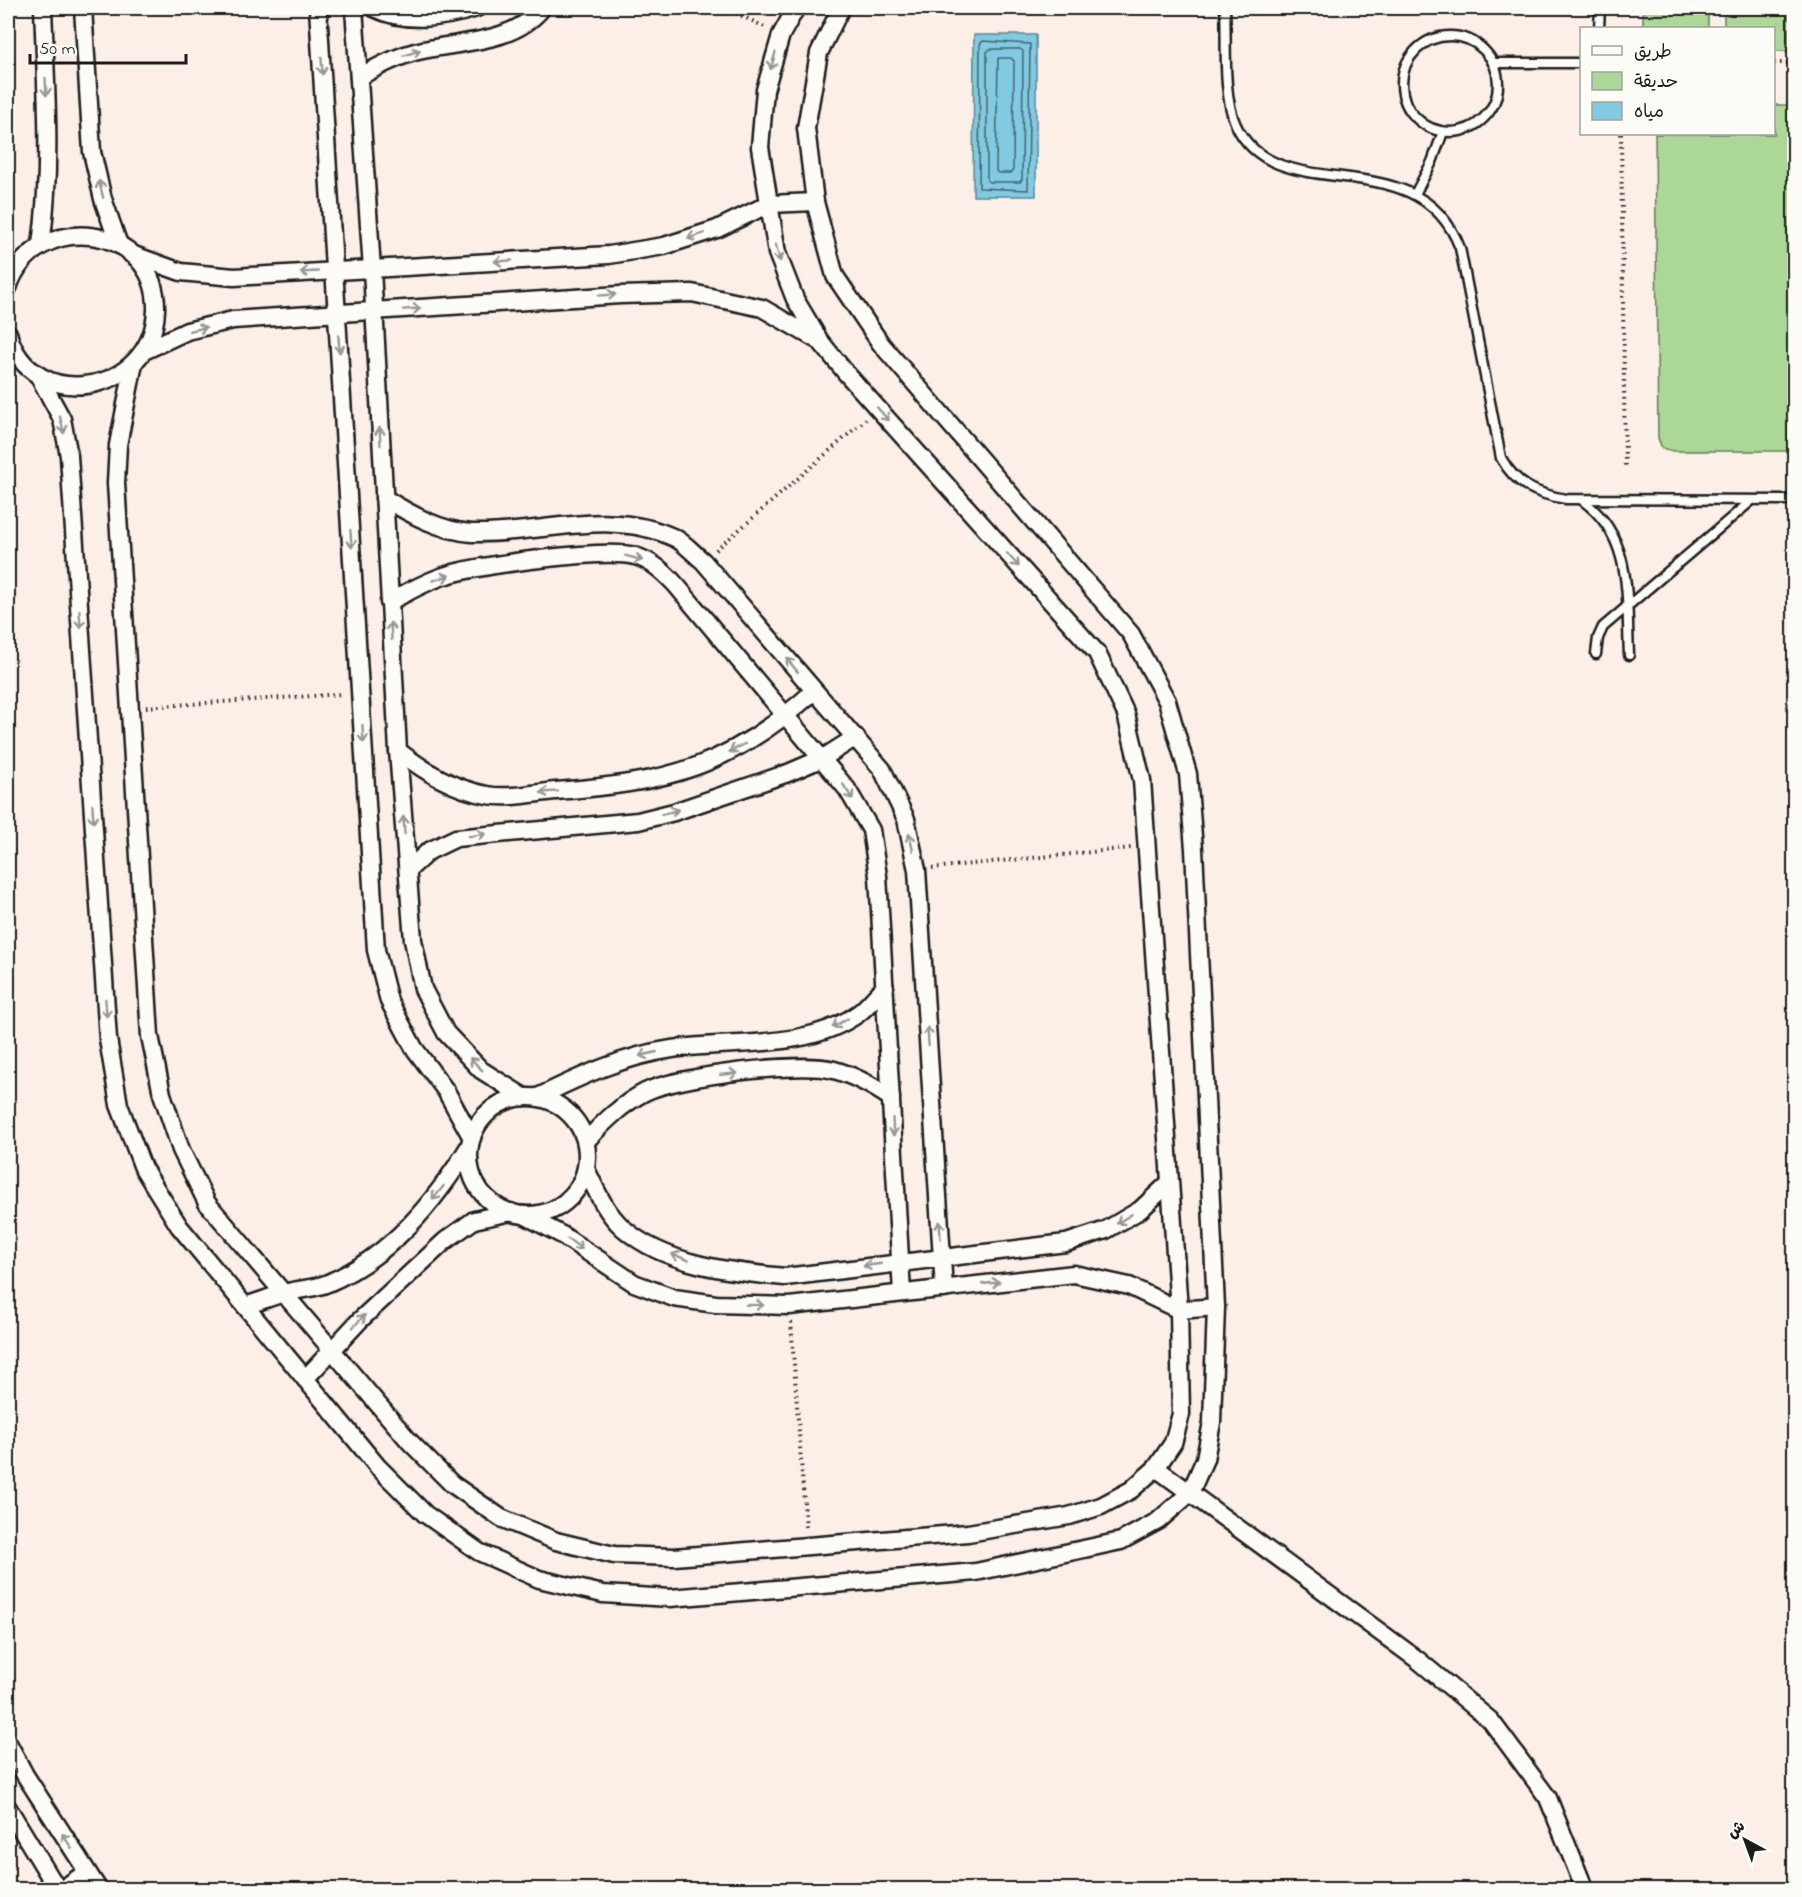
<svg xmlns="http://www.w3.org/2000/svg" width="1802" height="1897" font-family="'Indie Flower','Playpen Sans Arabic',sans-serif">
<style>
.green{fill:#abd896;stroke:#647a59;stroke-width:1.5}
.water{fill:#81cbe2;stroke:#598593;stroke-width:1.5}
.lines{fill:none;stroke-linecap:round;stroke-linejoin:round}
.shore{stroke:#44626b;stroke-width:1.5}
.lane-casing{stroke:#1c1c1c;stroke-width:13}
.street-casing{stroke:#1c1c1c;stroke-width:21}
.path{stroke:#1c1c1c;stroke-width:4;stroke-dasharray:1.5 4.5;stroke-linecap:butt}
.lane{stroke:#fdfcf7;stroke-width:8}
.street{stroke:#fdfcf7;stroke-width:16}
.oneway{stroke:#989794}
</style>
<rect width="100%" height="100%" fill="#fbefe7"/>
<filter id="ink" filterUnits="userSpaceOnUse"><feTurbulence type="fractalNoise" baseFrequency=".0167" numOctaves="2"/><feDisplacementMap in="SourceGraphic" scale="12" xChannelSelector="R" yChannelSelector="G"/><feConvolveMatrix kernelMatrix="1 2 1 2 8 2 1 2 1" color-interpolation-filters="sRGB"/></filter>
<g filter="url(#ink)">
<!-- green -->
<g class="green">
<rect x="1643" y="8" width="65" height="20"/>
<polygon points="1724,8 1788,8 1788,51 1774,51 1774,28 1724,28"/>
<polygon points="1774,105 1794,105 1794,451 1673,451 1662,448 1658,438 1655,134 1774,134"/>
</g>
<!-- water -->
<polygon class="water" points="974,35 1036,35 1036,196 973,196"/>
<g class="lines">
<!-- shore -->
<g class="shore">
<polygon points="983,41 1030,44 1028,190 979,188 980,44"/>
<polygon points="990,49 1020,49 1023,51 1022,179 1020,182 989,182 987,180 987,52"/>
<polygon points="998,58 1011,58 1014,61 1013,170 1011,173 998,173 996,171"/>
</g>
<defs>
<g id="lane">
<path d="M1225 8C1227 41 1222 95 1236 125 1276 212 1418 137 1460 248L1501 458C1516 485 1536 494 1566 499L1794 500"/>
<polyline points="1599,28 1600,8"/>
<circle cx="1450" cy="84" r="48"/>
<polyline points="1493,63 1582,63"/>
<polyline points="1415,194 1432,162 1443,132"/>
<path d="M1582 500C1634 537 1626 598 1629 655"/>
<polyline points="1596,654 1598,638 1603,627 1751,501"/>
</g>
<g id="street">
<polyline points="83,8 92,152 103,199 119,245"/>
<polyline points="318,8 376,950 389,1001 414,1048 446,1091 472,1138"/>
<polyline points="354,8 372,269 398,751 413,940 423,989 446,1033 481,1070 524,1097"/>
<path d="M374 8C407 24 443 18 477 8"/>
<path d="M359 77C379 66 399 55 423 50 463 41 514 43 542 8"/>
<path d="M41 245C52 166 46 88 43 8"/>
<polyline points="131,254 181,272 234,277 609,255 664,246 717,229 769,204 815,202"/>
<path d="M8 288C35 207 158 224 156 310 153 396 30 415 8 333"/>
<polyline points="144,351 187,331 233,320 620,295 692,293 762,308 819,341"/>
<polyline points="134,363 118,445 116,483 150,1036 162,1094 181,1150 207,1203 410,1442 452,1484 501,1518 556,1541 614,1555 674,1557 968,1533 1069,1516 1101,1506 1131,1490 1156,1468 1173,1443 1181,1414 1179,1310 1142,780 1126,714 1097,653 846,373 820,341 795,299 777,253 760,147 765,90 781,35 796,8"/>
<polyline points="37,373 62,419 69,456 108,1039 119,1105 143,1168 179,1226 378,1467 425,1514 479,1552 539,1579 603,1594 670,1598 976,1572 1121,1541 1158,1521 1190,1493 1205,1459 1212,1422 1216,1307 1194,849 1188,774 1167,701 1131,634 881,344 835,276 815,202 806,128 819,53 841,8"/>
<path d="M384 498C410 514 440 531 472 533 541 535 610 507 675 538 685 543 694 554 703 561L882 769 906 819 917 870 944 1289"/>
<path d="M389 602C408 592 426 581 447 575 480 565 605 548 635 556 652 561 664 572 676 585L847 789 871 830 878 876 902 1293"/>
<path d="M398 751C426 772 453 789 487 795 508 799 535 793 556 791 667 783 730 767 814 691"/>
<polyline points="408,870 429,851 456,838 638,821 674,812 788,773 823,758 856,737"/>
<path d="M538 1097C581 1076 624 1056 672 1049 732 1040 807 1051 859 1013 868 1006 876 995 885 987"/>
<circle cx="528" cy="1156" r="59"/>
<path d="M586 1141C604 1122 622 1104 645 1092 677 1076 800 1061 834 1070 856 1076 873 1086 891 1098"/>
<path d="M586 1169C596 1190 605 1212 623 1228 665 1265 731 1272 785 1277L1066 1243 1106 1230 1140 1210 1169 1183"/>
<polyline points="524,1215 562,1235 634,1283 674,1298 716,1304 789,1306 1074,1274 1129,1286 1179,1310 1216,1307"/>
<path d="M245 1306C258 1302 271 1297 284 1293 298 1289 315 1289 328 1283 391 1256 435 1202 470 1145"/>
<polyline points="305,1379 360,1320 445,1241 474,1220 511,1212"/>
<polyline points="1156,1468 1418,1660 1491,1721 1548,1798 1585,1890"/>
<polyline points="8,1743 25,1775 99,1890"/>
<polyline points="8,1808 58,1890"/>
<polyline points="61,1890 87,1872"/>
</g>
</defs>
<!-- lane casing -->
<use href="#lane" class="lane-casing"/>
<!-- street casing -->
<use href="#street" class="street-casing"/>
<!-- path -->
<g class="path">
<polyline points="725,8 765,27"/>
<polyline points="1774,63 1794,63"/>
<polyline points="1621,134 1625,467"/>
<polyline points="716,550 866,419"/>
<polyline points="146,707 342,694"/>
<polyline points="932,868 1131,848"/>
<polyline points="791,1322 806,1530"/>
</g>
<!-- lane -->
<use href="#lane" class="lane"/>
<!-- street -->
<use href="#street" class="street"/>
</g>
<!-- one-way arrows -->
<defs><path id="oneway-shaft" d="M-6 0H5M1.5-3L5.5 0L1.5 3" fill="none" stroke-width="1.6" stroke-linecap="round" stroke-linejoin="round" transform="scale(1.5)"/></defs>
<g class="oneway">
<use href="#oneway-shaft" transform="translate(412 53) rotate(-18)"/>
<use href="#oneway-shaft" transform="translate(773 61) rotate(106)"/>
<use href="#oneway-shaft" transform="translate(322 66) rotate(86)"/>
<use href="#oneway-shaft" transform="translate(46 87) rotate(87)"/>
<use href="#oneway-shaft" transform="translate(101 189) rotate(-104)"/>
<use href="#oneway-shaft" transform="translate(696 236) rotate(162)"/>
<use href="#oneway-shaft" transform="translate(778 253) rotate(75)"/>
<use href="#oneway-shaft" transform="translate(503 261) rotate(177)"/>
<use href="#oneway-shaft" transform="translate(309 272) rotate(177)"/>
<use href="#oneway-shaft" transform="translate(607 295) rotate(-4)"/>
<use href="#oneway-shaft" transform="translate(412 309) rotate(-4)"/>
<use href="#oneway-shaft" transform="translate(198 329) rotate(-13)"/>
<use href="#oneway-shaft" transform="translate(339 344) rotate(86)"/>
<use href="#oneway-shaft" transform="translate(883 414) rotate(48)"/>
<use href="#oneway-shaft" transform="translate(62 425) rotate(76)"/>
<use href="#oneway-shaft" transform="translate(380 436) rotate(-93)"/>
<use href="#oneway-shaft" transform="translate(351 539) rotate(86)"/>
<use href="#oneway-shaft" transform="translate(634 558) rotate(15)"/>
<use href="#oneway-shaft" transform="translate(1013 560) rotate(48)"/>
<use href="#oneway-shaft" transform="translate(441 578) rotate(-19)"/>
<use href="#oneway-shaft" transform="translate(80 619) rotate(86)"/>
<use href="#oneway-shaft" transform="translate(391 631) rotate(-94)"/>
<use href="#oneway-shaft" transform="translate(792 665) rotate(-130)"/>
<use href="#oneway-shaft" transform="translate(363 734) rotate(86)"/>
<use href="#oneway-shaft" transform="translate(737 748) rotate(153)"/>
<use href="#oneway-shaft" transform="translate(549 792) rotate(176)"/>
<use href="#oneway-shaft" transform="translate(848 792) rotate(57)"/>
<use href="#oneway-shaft" transform="translate(670 812) rotate(-15)"/>
<use href="#oneway-shaft" transform="translate(93 814) rotate(86)"/>
<use href="#oneway-shaft" transform="translate(404 825) rotate(-94)"/>
<use href="#oneway-shaft" transform="translate(477 835) rotate(-9)"/>
<use href="#oneway-shaft" transform="translate(911 842) rotate(-102)"/>
<use href="#oneway-shaft" transform="translate(106 1008) rotate(86)"/>
<use href="#oneway-shaft" transform="translate(840 1023) rotate(151)"/>
<use href="#oneway-shaft" transform="translate(928 1036) rotate(-94)"/>
<use href="#oneway-shaft" transform="translate(648 1054) rotate(167)"/>
<use href="#oneway-shaft" transform="translate(476 1064) rotate(-135)"/>
<use href="#oneway-shaft" transform="translate(729 1074) rotate(-5)"/>
<use href="#oneway-shaft" transform="translate(893 1127) rotate(87)"/>
<use href="#oneway-shaft" transform="translate(438 1193) rotate(129)"/>
<use href="#oneway-shaft" transform="translate(1124 1219) rotate(148)"/>
<use href="#oneway-shaft" transform="translate(940 1230) rotate(-94)"/>
<use href="#oneway-shaft" transform="translate(575 1244) rotate(35)"/>
<use href="#oneway-shaft" transform="translate(680 1257) rotate(-160)"/>
<use href="#oneway-shaft" transform="translate(872 1265) rotate(172)"/>
<use href="#oneway-shaft" transform="translate(991 1283) rotate(-6)"/>
<use href="#oneway-shaft" transform="translate(755 1305) rotate(1)"/>
<use href="#oneway-shaft" transform="translate(359 1321) rotate(-46)"/>
<use href="#oneway-shaft" transform="translate(67 1841) rotate(-123)"/>
</g>
</g>
<!-- margin -->
<rect width="1802" height="1897" fill="none" stroke="#fdfcf7" stroke-width="30"/>
<rect x="15" y="15" width="1772" height="1867" fill="none" stroke="#1c1c1c" stroke-width="2" filter="url(#ink)"/>
<!-- legend -->
<rect x="1580" y="27" width="195" height="108" fill="#fdfcf7" stroke="#a3a29f" stroke-width="1.5"/>
<rect x="1592" y="46" width="30" height="9" fill="#fdfcf7" stroke="#a3a29f" stroke-width="1.5"/>
<text x="1634" y="57" font-size="18" fill="#1c1c1c">طريق</text>
<rect x="1592" y="72" width="30" height="18" fill="#abd896" stroke="#a3a29f" stroke-width="1.5"/>
<text x="1634" y="87" font-size="18" fill="#1c1c1c">حديقة</text>
<rect x="1592" y="102" width="30" height="18" fill="#81cbe2" stroke="#a3a29f" stroke-width="1.5"/>
<text x="1634" y="117" font-size="18" fill="#1c1c1c">مياه</text>
<!-- north arrow -->
<g transform="translate(1745 1840) rotate(319)" stroke="#fdfcf7" stroke-width="4.5" paint-order="stroke">
<path d="M0-4.5L10 22L0 15L-10 22Z" fill="#1c1c1c"/>
<text y="-9" font-size="16" font-weight="bold" text-anchor="middle" fill="#1c1c1c">ش</text>
</g>
<!-- scale -->
<path d="M30 54v9h156v-9" fill="none" stroke="#1c1c1c" stroke-width="3"/>
<text x="39" y="54" font-size="18" fill="#1c1c1c" stroke="#fdfcf7" stroke-width="4.5" paint-order="stroke">50 m</text>
</svg>
